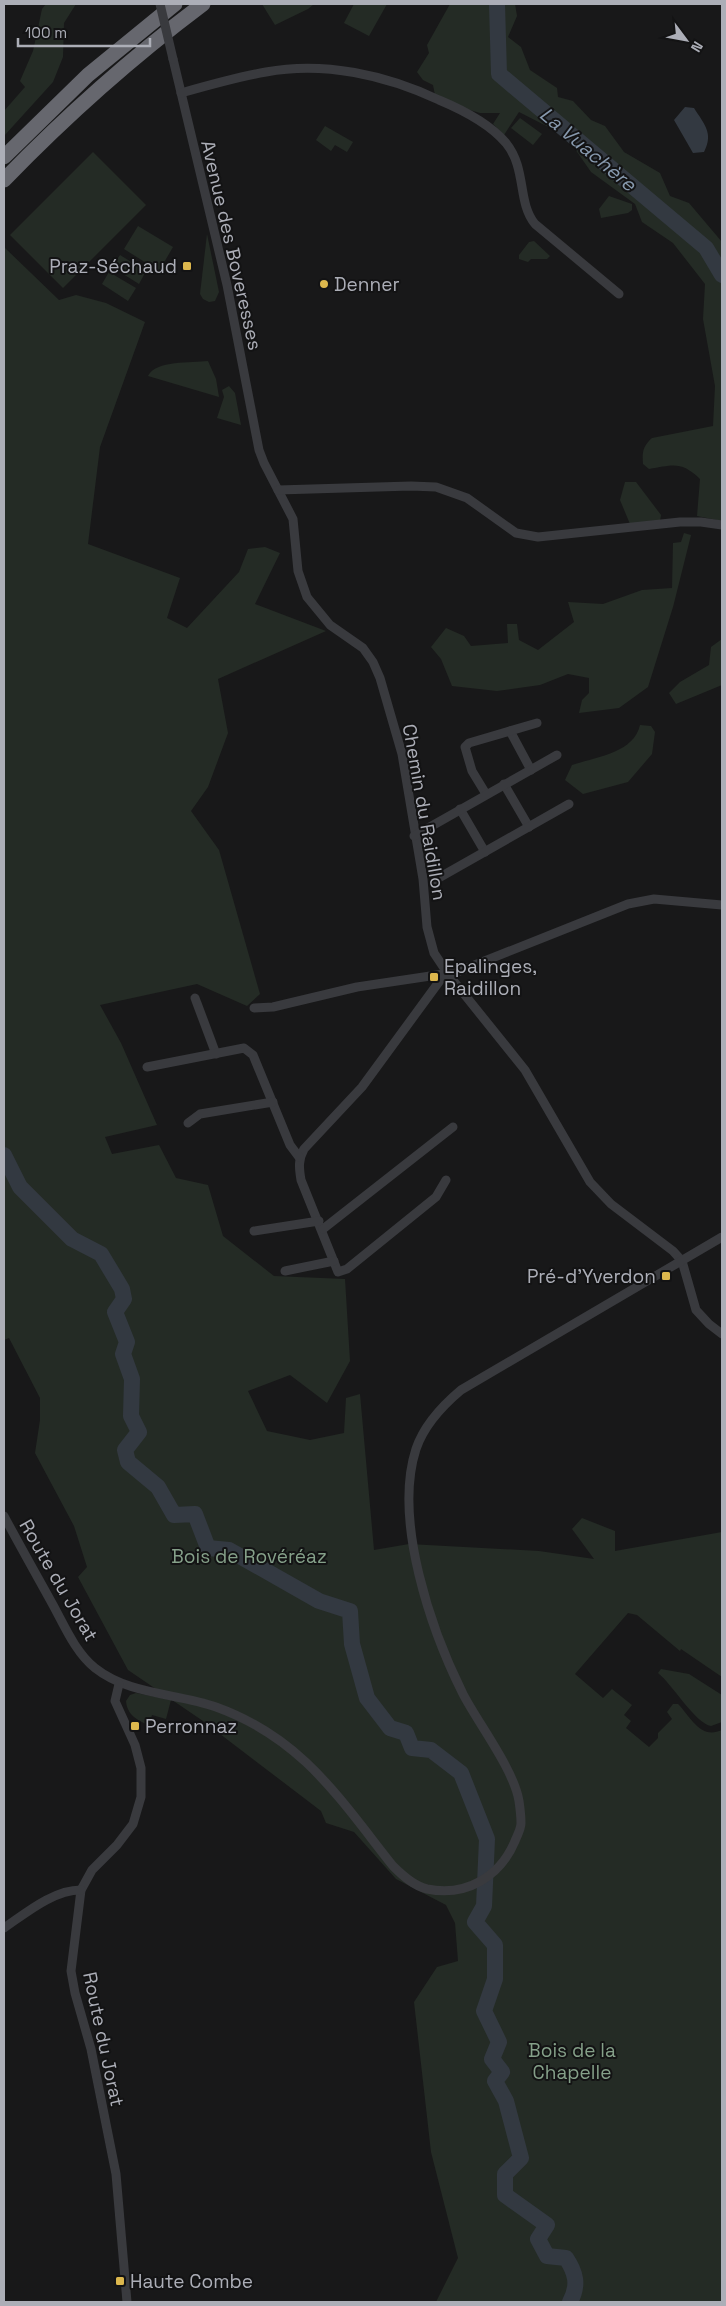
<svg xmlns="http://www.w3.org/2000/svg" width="726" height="2306" font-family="'Space Grotesk',sans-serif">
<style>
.green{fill:#242b25}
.water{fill:#333941}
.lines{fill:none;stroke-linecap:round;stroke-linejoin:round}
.river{stroke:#333941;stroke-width:16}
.minor{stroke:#393a3e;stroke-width:9}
.motorway{stroke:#66676e;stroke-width:15}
.minor-bridge{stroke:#393a3e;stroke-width:9}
.poi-dot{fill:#dcb74d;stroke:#131314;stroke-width:2}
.labels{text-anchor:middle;stroke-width:4;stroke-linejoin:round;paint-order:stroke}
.street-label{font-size:19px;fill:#acaeb7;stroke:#131314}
.poi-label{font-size:19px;fill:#acaeb7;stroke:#131314;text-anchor:start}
.park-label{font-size:19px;fill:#85a089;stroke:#131314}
.water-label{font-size:20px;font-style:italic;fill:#8799ae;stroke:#131314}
</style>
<rect width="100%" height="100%" fill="#181819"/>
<!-- green -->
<g class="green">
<polygon points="46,4 76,4 64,23 63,57 53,82 4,136 4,111 25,87 20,81 33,51 42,9"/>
<polygon points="262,4 314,4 308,9 275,25"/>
<polygon points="354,4 387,4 369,36 344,23"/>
<path d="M450 4H515L517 16 508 37 521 47 530 70 557 88 558 97 573 101 591 120 605 126 624 152 660 173 670 196 689 203 722 242V521L697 516 700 479C681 461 674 465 649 469L643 464C642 452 643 446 652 438L713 426 715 386 703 319 705 284 673 243 642 222 635 204 591 172 566 136 519 112 504 135 493 124 500 113H480L436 100 433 85 423 80 417 72 429 53 427 45Z"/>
<polygon points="520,118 542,134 533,145 511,128"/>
<polygon points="325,126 353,142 347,152 335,145 331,151 316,140"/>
<polygon points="93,152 146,205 63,288 10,235"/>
<polygon points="609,196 632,204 632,210 628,213 601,218 599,209"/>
<polygon points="138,226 173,247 159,271 124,249"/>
<polygon points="207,234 219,292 215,301 209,302 203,299 200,294"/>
<polygon points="534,241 550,256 547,259 531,259 528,262 519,259 519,255 529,242"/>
<path d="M4 247 59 300 76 295 106 303 145 322 100 447 88 544 180 578 167 618 187 628 239 572 248 549 265 547 280 553 255 604 326 631 218 679 228 733 208 787 191 811 219 850 260 994 247 1006 197 984 100 1005 121 1043 157 1125 105 1137 112 1154 159 1145 176 1178 208 1185 223 1236 274 1276 345 1279 350 1361 327 1403 290 1375 248 1391 267 1431 310 1440 344 1433 346 1398 360 1394 374 1550 409 1544 539 1551 594 1559 572 1529 582 1518 615 1531V1551L722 1532V1677L681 1649 680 1651 637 1615 628 1613 575 1674 603 1698 612 1689 632 1705 624 1715 631 1721 626 1728 649 1747 658 1738V1733L672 1719 667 1712 673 1704H678C691 1717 700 1740 722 1730V2302H436L458 2258 431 2152 414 2002 437 1967 458 1961 455 1923 446 1905 396 1879 354 1832 326 1823 321 1811 203 1721 128 1670 78 1577 87 1567 74 1526 35 1453 40 1420V1398L9 1338 4 1340Z"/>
<polygon points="120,255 146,271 139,284 112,267"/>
<polygon points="109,272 136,288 128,301 102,284"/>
<path d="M208 361 216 379 219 397 148 376C156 360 191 363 208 361Z"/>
<polygon points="229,386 235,393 241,425 217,418 224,397 222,390"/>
<polygon points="625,482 636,482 661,515 660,521 630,524 620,500"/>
<polygon points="684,533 691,535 673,607 648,687 619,708 579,713 582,700 589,693 589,678 568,674 540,685 497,691 452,686 441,659 431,647 446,628 464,636 471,646 508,643 507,624 517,624 519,640 538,650 574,622 568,602 603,604 642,590 672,588 673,543 681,542"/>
<polygon points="722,639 722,685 676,704 669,693 680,682 709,665 711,647"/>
<path d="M640 725 651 726 655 732 652 754 628 782 583 794 565 780 572 765C596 757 634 753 640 725Z"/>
<path d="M661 1669 689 1674 722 1695V1722L711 1726C696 1724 672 1684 658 1673Z"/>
<path d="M136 1693 171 1700 166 1719 152 1715 149 1725C138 1721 127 1715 126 1701L130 1695Z"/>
</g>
<!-- water -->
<path class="water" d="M685 107 694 108C704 124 714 133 704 152L693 153 674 120Z"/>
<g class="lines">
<!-- river -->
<g class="river">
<polyline points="497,4 499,74 706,248 722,275"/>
<path d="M4 1155 20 1187 72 1239 101 1254 122 1289 124 1299 115 1312 127 1342 123 1354 132 1379 131 1416 139 1432 125 1450 128 1462 158 1487 174 1515 195 1514 208 1548 229 1550 319 1601 350 1611 352 1644 367 1698 390 1728 406 1733 412 1748 431 1750 461 1773 487 1839 484 1906 475 1922 495 1945V1979L484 2011 499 2042 492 2059 502 2072 495 2081 506 2101 521 2158 505 2174V2195L547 2225 538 2239 547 2256 566 2258C576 2273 579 2285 570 2302"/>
</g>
<!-- minor -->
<g class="minor">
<polyline points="173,59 227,285 259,450 264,463 293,519 298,571 307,597 330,625 363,648 373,662 380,678 402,754 423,879 427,927 434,953 448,974 525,1070 590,1182 611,1204 673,1251 682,1261 696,1310 709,1324 722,1334"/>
<path d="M181 93C209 85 237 77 266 72 324 61 386 75 439 100 463 110 489 123 506 143 527 169 517 202 535 224L619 294"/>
<polyline points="278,490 411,486 436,487 467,498 516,533 538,537 680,522 701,522 722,525"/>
<polyline points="510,731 531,770"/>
<polyline points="504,784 529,827"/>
<polyline points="486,794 472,771 465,747 469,743 537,723"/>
<polyline points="460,809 485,852"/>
<polyline points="414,836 557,755"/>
<polyline points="435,880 569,804"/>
<path d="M444 975 362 1087 304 1149C298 1160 299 1168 301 1180L338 1272 347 1269 436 1197 446 1180"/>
<polyline points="195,998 216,1054"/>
<polyline points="254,1008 273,1007 357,987 457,972 628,904 654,899 722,905"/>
<polyline points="147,1067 244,1048 253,1055 290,1145 299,1157"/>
<polyline points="188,1123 200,1114 273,1102"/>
<polyline points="323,1229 453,1127"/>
<polyline points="254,1231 319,1221"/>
<polyline points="285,1271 334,1261"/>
<path d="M4 1516C20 1546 37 1576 53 1605 65 1627 76 1653 95 1668 129 1695 176 1693 216 1707 302 1738 339 1798 393 1866 403 1876 414 1886 427 1889 466 1897 500 1877 515 1841 517 1836 521 1829 521 1823 521 1816 520 1808 519 1801 514 1770 478 1723 463 1694 431 1630 393 1520 416 1449 424 1425 442 1406 461 1390L722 1237"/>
<polyline points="119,1684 115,1701 135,1745 141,1768 141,1797 133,1824 117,1845 92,1870 81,1890 71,1971 75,1993 91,2049 116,2174 127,2302"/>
<path d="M4 1928C26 1913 53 1890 81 1890"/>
</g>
<!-- motorway -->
<g class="motorway">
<polyline points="4,157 88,75 175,4"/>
<path d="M4 180C66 116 131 58 203 4"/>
</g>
<!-- minor-bridge -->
<polyline class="minor-bridge" points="160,4 173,59"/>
</g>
<!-- markers -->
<g class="poi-dot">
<rect x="182" y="261" width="10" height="10" rx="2.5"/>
<circle cx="324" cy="284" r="5"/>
<rect x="429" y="972" width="10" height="10" rx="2.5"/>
<rect x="661" y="1271" width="10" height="10" rx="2.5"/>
<rect x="130" y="1721" width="10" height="10" rx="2.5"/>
<rect x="115" y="2276" width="10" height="10" rx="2.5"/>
</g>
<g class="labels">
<!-- street labels -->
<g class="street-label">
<text transform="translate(232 245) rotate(77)" y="7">Avenue des Boveresses</text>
<text transform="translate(425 812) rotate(80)" y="7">Chemin du Raidillon</text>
<text transform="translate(59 1580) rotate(60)" y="7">Route du Jorat</text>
<text transform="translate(104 2039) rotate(78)" y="7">Route du Jorat</text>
</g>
<!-- poi labels -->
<g class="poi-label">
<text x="177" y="273" text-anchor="end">Praz-Séchaud</text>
<text x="334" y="291">Denner</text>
<text x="444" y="973">Epalinges,<tspan x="444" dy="22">Raidillon</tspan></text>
<text x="656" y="1283" text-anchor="end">Pré-d'Yverdon</text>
<text x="145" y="1733">Perronnaz</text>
<text x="130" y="2288">Haute Combe</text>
</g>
<!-- park labels -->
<g class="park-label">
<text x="249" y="1563">Bois de Rovéréaz</text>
<text x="572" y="2057">Bois de la<tspan x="572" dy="22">Chapelle</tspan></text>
</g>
<!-- water labels -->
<g class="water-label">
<text transform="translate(588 149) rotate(40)" y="7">La Vuachère</text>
</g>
</g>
<!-- border -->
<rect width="726" height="2306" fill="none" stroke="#acaeb7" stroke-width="10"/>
<!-- north arrow -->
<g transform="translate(686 40) rotate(122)" stroke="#131314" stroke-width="4" paint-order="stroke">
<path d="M0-4L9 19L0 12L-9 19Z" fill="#acaeb7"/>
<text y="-8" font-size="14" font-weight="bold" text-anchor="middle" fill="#acaeb7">N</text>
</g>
<!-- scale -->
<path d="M18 38v8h132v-8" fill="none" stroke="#acaeb7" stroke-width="2.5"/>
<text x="25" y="38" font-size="15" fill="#acaeb7" stroke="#131314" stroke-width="4" paint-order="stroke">100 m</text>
</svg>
